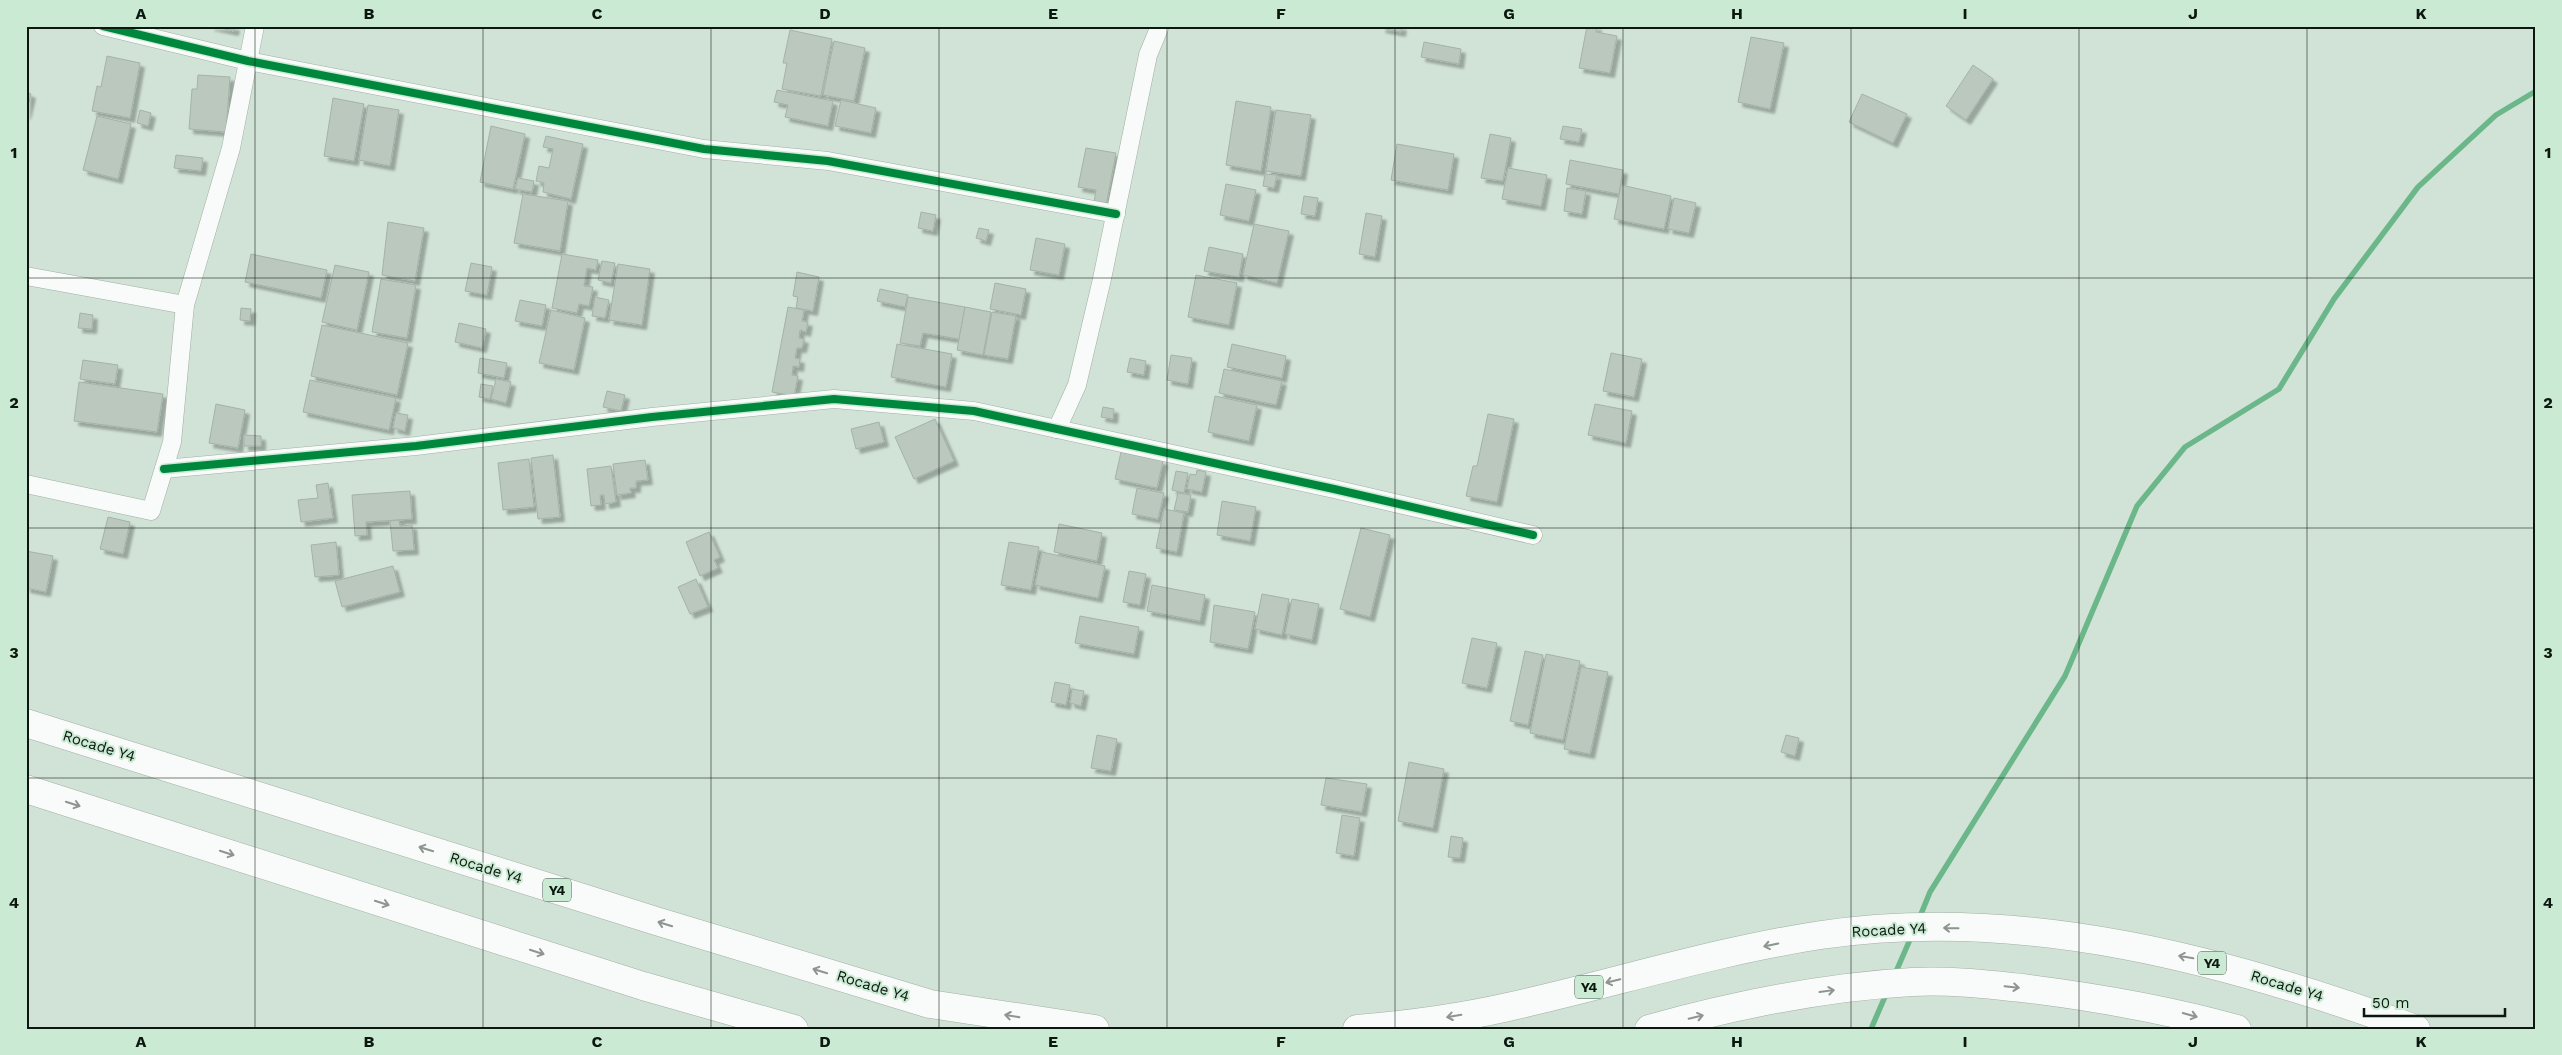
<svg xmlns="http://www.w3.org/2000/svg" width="2562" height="1055" font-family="'Work Sans',sans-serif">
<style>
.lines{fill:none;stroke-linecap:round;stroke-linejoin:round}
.stream{stroke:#6cb78a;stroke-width:5.5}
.building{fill:#bac8be;stroke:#a4b2a8;filter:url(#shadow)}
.street-casing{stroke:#a1aea4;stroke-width:19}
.highway-casing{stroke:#a1aea4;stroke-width:29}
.street{stroke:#f8fbf9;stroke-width:18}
.highway{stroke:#f8fbf9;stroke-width:28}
.cycleway-casing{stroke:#caead3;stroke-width:11}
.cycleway{stroke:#00873e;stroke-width:8}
.oneway{stroke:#8e9490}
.grid{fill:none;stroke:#0c170f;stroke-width:1;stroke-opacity:0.55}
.labels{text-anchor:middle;stroke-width:4;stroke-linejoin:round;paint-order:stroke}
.shield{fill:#caead3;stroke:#45564a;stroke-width:1}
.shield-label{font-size:14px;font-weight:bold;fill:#0c170f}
.street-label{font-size:15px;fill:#0c170f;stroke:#caead3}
.neatline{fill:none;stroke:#0c170f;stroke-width:2}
.grid-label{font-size:16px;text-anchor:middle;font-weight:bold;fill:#0c170f}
</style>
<defs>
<filter id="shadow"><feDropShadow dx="4.5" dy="4.5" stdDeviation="1" flood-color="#0004"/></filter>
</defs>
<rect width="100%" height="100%" fill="#d1e3d6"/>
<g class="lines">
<!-- stream -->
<g class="stream">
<polyline points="1919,919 1930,892 2065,676 2137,506 2185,447 2279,389 2334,299 2418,187 2496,115 2536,91"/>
<polyline points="1895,974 1912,935"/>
<polyline points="1871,1029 1887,992"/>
</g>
</g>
<!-- building -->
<g class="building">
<polygon points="210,26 235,26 234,31"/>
<polygon points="1382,26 1402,26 1401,32 1381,28"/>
<polygon points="1587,26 1597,26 1596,32 1617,36 1610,73 1579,68"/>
<polygon points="790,30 832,39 821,96 782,89 787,63 783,63"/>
<polygon points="1751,37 1784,43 1770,109 1738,102"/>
<polygon points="834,41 865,48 854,101 823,95"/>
<polygon points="1424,42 1461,49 1459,64 1421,57"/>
<polygon points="107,56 140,63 130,118 92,111 97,86 101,87"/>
<polygon points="1973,65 1993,79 1966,120 1946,106"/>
<polygon points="198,75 230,77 226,132 189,129 192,89 197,89"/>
<polygon points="777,90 833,101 828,126 785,117 788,105 774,102"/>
<polygon points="26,92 31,94 26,115"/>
<polygon points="1862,94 1907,114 1893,143 1849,122"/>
<polygon points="333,98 364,104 354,161 324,156"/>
<polygon points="841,100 876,108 871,133 835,126"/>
<polygon points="1236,101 1271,107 1261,171 1226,165"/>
<polygon points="368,105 399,110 390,166 359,160"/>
<polygon points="140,110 151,113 148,126 137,123"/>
<polygon points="1276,110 1311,115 1301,176 1266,171"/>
<polygon points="97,116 131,124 118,179 83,170"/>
<polygon points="491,126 525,134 513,189 480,182"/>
<polygon points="1563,126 1582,129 1579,142 1560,139"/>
<polygon points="1490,134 1511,138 1503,181 1481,178"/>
<polygon points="546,136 583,144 571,199 543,192 544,183 536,181 539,166 549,168 553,149 543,147"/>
<polygon points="1397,144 1454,154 1448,190 1391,180"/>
<polygon points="1086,148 1116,153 1105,211 1093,209 1096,190 1078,187"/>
<polygon points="176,155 203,158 201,171 174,168"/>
<polygon points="1570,160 1623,170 1619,194 1566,184"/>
<polygon points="1508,168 1547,175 1541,206 1502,199"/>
<polygon points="1265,174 1277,175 1274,188 1263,186"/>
<polygon points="518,178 534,181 532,192 515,189"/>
<polygon points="1226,184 1256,190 1249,221 1220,215"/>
<polygon points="1621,185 1671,196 1664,229 1614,219"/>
<polygon points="1567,188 1586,191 1582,214 1564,211"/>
<polygon points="523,194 568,201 560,251 514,243"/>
<polygon points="1304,196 1318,198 1315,216 1301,214"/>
<polygon points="1674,198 1696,203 1689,233 1668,229"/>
<polygon points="921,212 936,215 933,231 918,228"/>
<polygon points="1366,213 1382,216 1375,257 1359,254"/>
<polygon points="388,222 424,228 415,281 382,275"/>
<polygon points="1254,224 1289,231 1277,283 1243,275"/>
<polygon points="979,228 989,230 986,241 976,238"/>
<polygon points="1036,238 1065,244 1059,275 1030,270"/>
<polygon points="1209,247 1243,254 1239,277 1204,271"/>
<polygon points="251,254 327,270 321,298 245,282"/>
<polygon points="562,254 598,260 596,270 587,268 584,286 593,287 589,306 579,304 577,313 552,308"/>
<polygon points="602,261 615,263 611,283 598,280"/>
<polygon points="471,263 492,267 487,295 465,291"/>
<polygon points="618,264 650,269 642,325 609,320"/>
<polygon points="335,265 369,272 357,330 322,322"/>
<polygon points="797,272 819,277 813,311 796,308 798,297 793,296"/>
<polygon points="1196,275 1237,283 1229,325 1188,317"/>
<polygon points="381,279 416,285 407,338 372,332"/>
<polygon points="995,283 1026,289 1021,315 990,309"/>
<polygon points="880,289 908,295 905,307 877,301"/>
<polygon points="595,297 609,300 605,318 592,316"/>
<polygon points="908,297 965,307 959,339 923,333 920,346 900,343"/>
<polygon points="520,300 546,305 542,326 515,321"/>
<polygon points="788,307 804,310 802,321 808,322 806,332 800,330 799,338 804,339 802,348 797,348 795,358 800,359 799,367 793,366 792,375 798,376 794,396 772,392"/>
<polygon points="965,307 991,312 983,355 957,350"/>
<polygon points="241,308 251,309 250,321 240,320"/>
<polygon points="551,310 585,318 574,370 539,363"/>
<polygon points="992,312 1016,316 1008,359 984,355"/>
<polygon points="80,313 93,315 92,329 78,328"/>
<polygon points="459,323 486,329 482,348 455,342"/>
<polygon points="322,325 408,343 397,395 311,376"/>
<polygon points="897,344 952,354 946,387 891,377"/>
<polygon points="1232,344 1286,356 1282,378 1227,367"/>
<polygon points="1611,353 1642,359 1634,397 1603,391"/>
<polygon points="1171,355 1192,358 1188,384 1167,380"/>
<polygon points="480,358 507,363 504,378 478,373"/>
<polygon points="1130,358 1146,361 1144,375 1127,372"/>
<polygon points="83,360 118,365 115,384 80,379"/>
<polygon points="1224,369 1282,381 1276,405 1219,393"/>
<polygon points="496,379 511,382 506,403 491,399"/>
<polygon points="310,380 396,398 389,430 303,412"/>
<polygon points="79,382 163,394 157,432 74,421"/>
<polygon points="481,384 493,386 490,399 479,397"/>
<polygon points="607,391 625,395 621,411 603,407"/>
<polygon points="1215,396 1257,405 1249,441 1208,432"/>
<polygon points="216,404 245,410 238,448 209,443"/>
<polygon points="1595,404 1632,411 1626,443 1588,435"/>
<polygon points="1103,407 1114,409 1113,419 1101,417"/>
<polygon points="396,413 408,415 405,431 393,428"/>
<polygon points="1488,414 1514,419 1497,502 1466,496 1473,466 1477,466"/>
<polygon points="935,419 954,461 914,479 895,437"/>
<polygon points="879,422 884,442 856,449 851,429"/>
<polygon points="244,435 261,436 261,446 244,446"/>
<polygon points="1121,452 1163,461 1157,488 1115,479"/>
<polygon points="553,455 560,517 538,519 531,458"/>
<polygon points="529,459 534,507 503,510 498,463"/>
<polygon points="645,460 648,480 636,481 636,488 630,488 631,493 617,495 613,464"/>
<polygon points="611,466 616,502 605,504 604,495 600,495 601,505 591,506 587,469"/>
<polygon points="1197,470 1206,472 1202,492 1187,489 1190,474 1196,475"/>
<polygon points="1176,471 1188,473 1184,493 1172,490"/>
<polygon points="328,483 333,518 301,522 298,500 318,498 316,485"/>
<polygon points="1137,488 1164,493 1158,519 1132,514"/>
<polygon points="410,491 412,519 366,522 367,535 355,536 352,495"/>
<polygon points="1178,493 1191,495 1188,512 1174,510"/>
<polygon points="1222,501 1256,507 1250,541 1217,535"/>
<polygon points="1164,509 1184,513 1177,552 1156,548"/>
<polygon points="108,517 130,522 123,554 100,549"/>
<polygon points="399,520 400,526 412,525 414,550 393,551 390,521"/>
<polygon points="1059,524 1102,533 1097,561 1054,552"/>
<polygon points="1361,528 1390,535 1370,617 1340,609"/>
<polygon points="709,532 720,557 714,560 718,568 700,576 686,542"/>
<polygon points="336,542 339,575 315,577 311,545"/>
<polygon points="1009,542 1039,547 1031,590 1001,585"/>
<polygon points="26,551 53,556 46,592 26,588"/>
<polygon points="1042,552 1105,566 1098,598 1035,585"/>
<polygon points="393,566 400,592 342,607 335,581"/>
<polygon points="1129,571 1146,574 1140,605 1123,602"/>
<polygon points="696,579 708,607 690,614 678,587"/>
<polygon points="1152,585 1205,595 1200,621 1147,611"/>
<polygon points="1262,594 1289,599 1282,635 1255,629"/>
<polygon points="1292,599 1319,604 1312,640 1285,634"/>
<polygon points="1214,605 1255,612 1248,649 1210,642"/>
<polygon points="1080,616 1139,627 1134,654 1075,643"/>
<polygon points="1472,638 1497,643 1487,688 1462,683"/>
<polygon points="1525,651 1543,655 1528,725 1510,721"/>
<polygon points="1546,654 1580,661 1563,740 1530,733"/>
<polygon points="1581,667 1608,672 1590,754 1564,749"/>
<polygon points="1055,682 1070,685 1066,705 1051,702"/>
<polygon points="1072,689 1084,691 1081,706 1070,703"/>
<polygon points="1097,735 1117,739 1111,771 1091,768"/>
<polygon points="1786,735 1799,738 1795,756 1781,752"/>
<polygon points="1409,762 1444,769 1433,828 1398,821"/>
<polygon points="1326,778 1367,784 1362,812 1321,805"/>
<polygon points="1342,815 1360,818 1354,856 1336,853"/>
<polygon points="1451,836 1463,838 1460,858 1448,857"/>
</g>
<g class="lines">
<defs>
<g id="street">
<polyline points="103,26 248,61 704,149 828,161 1116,214"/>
<polyline points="26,276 185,305"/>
<polyline points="1057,429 1077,385 1102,279 1148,55 1160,26"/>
<polyline points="164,469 416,446 652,417 834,399 974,411 1334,489 1533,535"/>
<polyline points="26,484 151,511 172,442 185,305 231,148 255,26"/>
</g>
<g id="highway">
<polyline points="26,723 656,921 930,1004 1095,1029"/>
<polyline points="26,789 643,986 794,1029"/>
<path d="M1357 1029C1407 1025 1459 1018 1508 1007 1612 984 1715 951 1821 935 2023 905 2227 960 2416 1029"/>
<path d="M1649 1029C1735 1005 1823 987 1912 982 1949 980 1985 984 2022 988 2095 997 2166 1009 2237 1029"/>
</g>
</defs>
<!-- street casing -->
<use href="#street" class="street-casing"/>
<!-- highway casing -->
<use href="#highway" class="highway-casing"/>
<!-- street -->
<use href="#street" class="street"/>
<!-- highway -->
<use href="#highway" class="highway"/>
<defs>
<g id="cycleway">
<polyline points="103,26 248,61 704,149 828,161 1116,214"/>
<polyline points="164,469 416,446 652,417 834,399 974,411 1334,489 1533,535"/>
</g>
</defs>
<!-- cycleway casing -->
<use href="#cycleway" class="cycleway-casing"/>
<!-- cycleway -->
<use href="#cycleway" class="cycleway"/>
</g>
<!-- one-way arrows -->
<defs><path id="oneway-shaft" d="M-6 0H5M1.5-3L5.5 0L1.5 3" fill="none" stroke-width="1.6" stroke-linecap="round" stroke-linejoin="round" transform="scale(1.25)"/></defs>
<g class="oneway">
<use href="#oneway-shaft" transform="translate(73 804) rotate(18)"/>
<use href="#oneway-shaft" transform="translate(426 849) rotate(-163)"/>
<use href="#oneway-shaft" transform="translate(227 853) rotate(18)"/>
<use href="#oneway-shaft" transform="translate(382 903) rotate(18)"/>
<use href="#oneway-shaft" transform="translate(665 924) rotate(-163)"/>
<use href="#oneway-shaft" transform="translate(1951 928) rotate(-179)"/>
<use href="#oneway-shaft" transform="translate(1771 945) rotate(168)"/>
<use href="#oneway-shaft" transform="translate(537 952) rotate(18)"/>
<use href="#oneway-shaft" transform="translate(2186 957) rotate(-170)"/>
<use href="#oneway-shaft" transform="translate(820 971) rotate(-163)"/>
<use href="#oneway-shaft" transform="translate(1613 981) rotate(166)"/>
<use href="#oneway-shaft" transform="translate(2012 987) rotate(6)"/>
<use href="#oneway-shaft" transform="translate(1827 991) rotate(-8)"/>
<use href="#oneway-shaft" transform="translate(2190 1015) rotate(16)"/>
<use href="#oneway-shaft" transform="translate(1012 1016) rotate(-171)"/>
<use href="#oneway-shaft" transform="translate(1454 1016) rotate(171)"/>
<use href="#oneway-shaft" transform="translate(1696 1017) rotate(-13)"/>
</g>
<!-- grid -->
<path class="grid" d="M255 26V1029M483 26V1029M711 26V1029M939 26V1029M1167 26V1029M1395 26V1029M1623 26V1029M1851 26V1029M2079 26V1029M2307 26V1029M26 278H2536M26 528H2536M26 778H2536"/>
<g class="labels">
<!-- shield labels -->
<g class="shield">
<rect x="543" y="878.5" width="28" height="23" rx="4"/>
<rect x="2198" y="951.5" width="28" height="23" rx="4"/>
<rect x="1575" y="975.5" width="28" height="23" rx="4"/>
</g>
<g class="shield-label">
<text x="557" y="895">Y4</text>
<text x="2212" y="968">Y4</text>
<text x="1589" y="992">Y4</text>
</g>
<!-- street labels -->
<g class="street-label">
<text transform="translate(99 746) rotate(17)" y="5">Rocade Y4</text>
<text transform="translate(486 868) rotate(17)" y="5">Rocade Y4</text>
<text transform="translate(1889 930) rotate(-3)" y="5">Rocade Y4</text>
<text transform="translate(873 986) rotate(17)" y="5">Rocade Y4</text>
<text transform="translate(2287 986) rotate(17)" y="5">Rocade Y4</text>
</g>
</g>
<!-- border -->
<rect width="2562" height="1055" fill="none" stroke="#caead3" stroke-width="55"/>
<!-- scale -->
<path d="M2364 1008v8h141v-8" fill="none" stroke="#0c170f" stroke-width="2.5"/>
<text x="2372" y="1008" font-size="15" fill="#0c170f" stroke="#caead3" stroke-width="4" paint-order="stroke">50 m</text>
<rect x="28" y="28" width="2506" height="1000" class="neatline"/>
<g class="grid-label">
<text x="141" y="19">A</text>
<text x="369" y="19">B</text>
<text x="597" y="19">C</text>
<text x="825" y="19">D</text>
<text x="1053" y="19">E</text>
<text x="1281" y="19">F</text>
<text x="1509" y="19">G</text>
<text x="1737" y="19">H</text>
<text x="1965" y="19">I</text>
<text x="2193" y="19">J</text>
<text x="2421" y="19">K</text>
<text x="14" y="158">1</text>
<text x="2548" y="158">1</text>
<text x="14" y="408">2</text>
<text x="2548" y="408">2</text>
<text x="14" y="658">3</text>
<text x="2548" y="658">3</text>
<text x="14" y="908">4</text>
<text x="2548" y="908">4</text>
<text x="141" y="1047">A</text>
<text x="369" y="1047">B</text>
<text x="597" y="1047">C</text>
<text x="825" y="1047">D</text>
<text x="1053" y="1047">E</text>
<text x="1281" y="1047">F</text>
<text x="1509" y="1047">G</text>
<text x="1737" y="1047">H</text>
<text x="1965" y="1047">I</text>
<text x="2193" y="1047">J</text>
<text x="2421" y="1047">K</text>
</g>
</svg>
